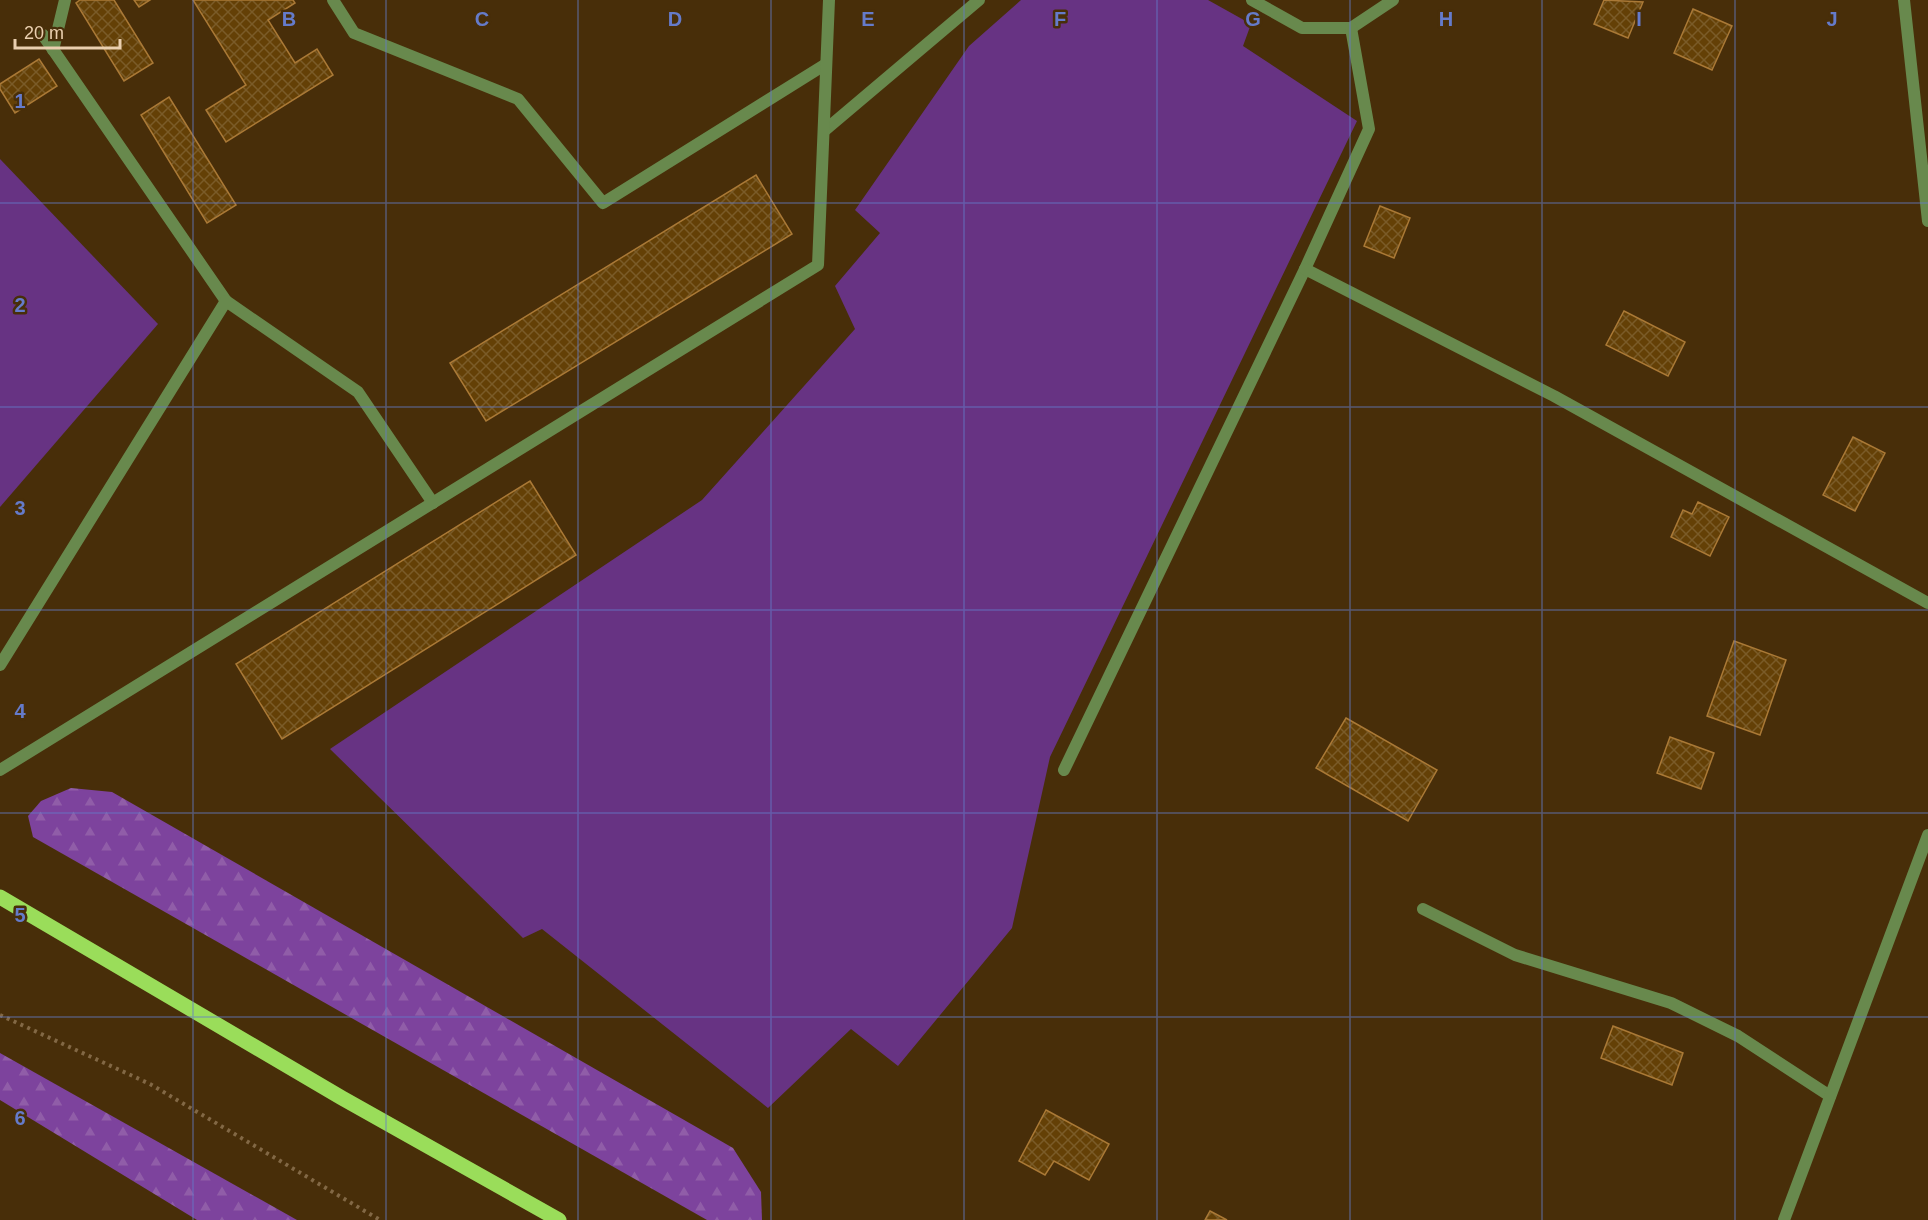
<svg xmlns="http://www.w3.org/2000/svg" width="1928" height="1220" font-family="Arial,sans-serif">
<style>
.forest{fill:url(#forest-firs)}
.green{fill:#673383}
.building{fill:url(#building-cross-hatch);stroke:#aa7936;stroke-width:1.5}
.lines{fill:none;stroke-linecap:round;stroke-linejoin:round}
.path{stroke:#826845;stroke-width:4;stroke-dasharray:3 4.5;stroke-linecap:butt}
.lane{stroke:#68894d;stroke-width:12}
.street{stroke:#68894d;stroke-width:12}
.primary{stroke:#9add5a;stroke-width:15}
.grid{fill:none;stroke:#657bca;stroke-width:1.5;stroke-opacity:0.55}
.grid-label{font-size:20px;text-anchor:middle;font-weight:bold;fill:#657bca;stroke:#482e09;stroke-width:5;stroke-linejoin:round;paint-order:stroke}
</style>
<defs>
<pattern id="forest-firs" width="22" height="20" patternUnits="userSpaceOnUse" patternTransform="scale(1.5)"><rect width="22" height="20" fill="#7d439d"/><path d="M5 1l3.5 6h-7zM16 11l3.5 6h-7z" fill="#905da8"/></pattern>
<pattern id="building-cross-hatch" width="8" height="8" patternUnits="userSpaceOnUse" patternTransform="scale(1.5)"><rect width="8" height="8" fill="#644006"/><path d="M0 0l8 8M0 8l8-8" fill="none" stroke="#7a5b28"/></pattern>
</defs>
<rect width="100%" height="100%" fill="#482e09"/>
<!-- forest -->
<g class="forest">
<polygon points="71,788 112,792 733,1148 761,1192 762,1220 707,1220 33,837 28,816 41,801"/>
<polygon points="0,1053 297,1220 197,1220 0,1100"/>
</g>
<!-- green -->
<g class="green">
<polygon points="1021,0 1208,0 1251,24 1243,46 1357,121 1050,757 1012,928 898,1066 851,1029 768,1108 542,929 523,938 330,749 702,500 855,329 835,286 880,233 855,210 969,46"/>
<polygon points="0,159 158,324 0,507"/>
</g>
<!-- building -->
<g class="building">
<polygon points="80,0 114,0 153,63 124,81 76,3"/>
<polygon points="134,0 150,0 139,7"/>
<polygon points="193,0 293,0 295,3 268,20 295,63 317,49 333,75 226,142 206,110 246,85"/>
<polygon points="1604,0 1643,2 1628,38 1594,24"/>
<polygon points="1693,9 1732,26 1712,70 1674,53"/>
<polygon points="39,59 57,86 15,113 0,89 0,84"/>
<polygon points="169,97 236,205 207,223 141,115"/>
<polygon points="756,175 792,234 486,421 450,363"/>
<polygon points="1380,206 1410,218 1394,258 1364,246"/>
<polygon points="1624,311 1685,342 1668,376 1606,345"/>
<polygon points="1853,437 1885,453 1855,511 1823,495"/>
<polygon points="530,481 576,555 282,739 236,664"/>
<polygon points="1698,502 1729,517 1710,556 1671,537 1683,510 1692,514"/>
<polygon points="1734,641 1786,660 1760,735 1707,716"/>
<polygon points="1346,718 1437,770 1408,821 1316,768"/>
<polygon points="1670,737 1714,753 1701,789 1657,773"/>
<polygon points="1613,1026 1683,1053 1672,1085 1601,1058"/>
<polygon points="1046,1110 1109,1144 1089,1180 1054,1161 1045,1175 1019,1161"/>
<polygon points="1210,1211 1227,1220 1205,1220"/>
</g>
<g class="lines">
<!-- path -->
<polyline class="path" points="0,1015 150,1084 380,1220"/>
<!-- lane -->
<g class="lane">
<polyline points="333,0 354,33 518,99 603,203 826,64"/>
<polyline points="1252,0 1302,28 1351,28 1393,0"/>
<polyline points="1904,0 1928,221"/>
<polyline points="43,35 226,301"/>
<polyline points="53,50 65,0"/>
<polyline points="824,131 979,0"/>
<polyline points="0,665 226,301 358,392 433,503"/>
<polyline points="0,770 818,265 829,0"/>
<polyline points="1064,770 1305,269 1369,129 1351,28"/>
<polyline points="1423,909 1515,955 1671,1003 1738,1036 1830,1096"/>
</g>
<!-- street -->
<g class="street">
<polyline points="1305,269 1554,396 1928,603"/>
<polyline points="1784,1220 1928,835"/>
</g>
<!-- primary -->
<polyline class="primary" points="0,897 342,1098 559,1220"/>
</g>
<!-- grid -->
<path class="grid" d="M193 0V1220M386 0V1220M578 0V1220M771 0V1220M964 0V1220M1157 0V1220M1350 0V1220M1542 0V1220M1735 0V1220M0 203H1928M0 407H1928M0 610H1928M0 813H1928M0 1017H1928"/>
<g class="grid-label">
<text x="289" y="26">B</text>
<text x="482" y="26">C</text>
<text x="675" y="26">D</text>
<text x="868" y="26">E</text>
<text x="1060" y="26">F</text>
<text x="1253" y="26">G</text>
<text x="1446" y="26">H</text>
<text x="1639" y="26">I</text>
<text x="1832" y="26">J</text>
<text x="20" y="108">1</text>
<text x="20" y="312">2</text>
<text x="20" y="515">3</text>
<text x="20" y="718">4</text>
<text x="20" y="922">5</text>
<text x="20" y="1125">6</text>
</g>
<!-- scale -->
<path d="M15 39v9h105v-9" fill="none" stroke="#eacfaf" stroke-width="3"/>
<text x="24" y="39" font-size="18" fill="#eacfaf" stroke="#482e09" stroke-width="4.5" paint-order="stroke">20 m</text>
</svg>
